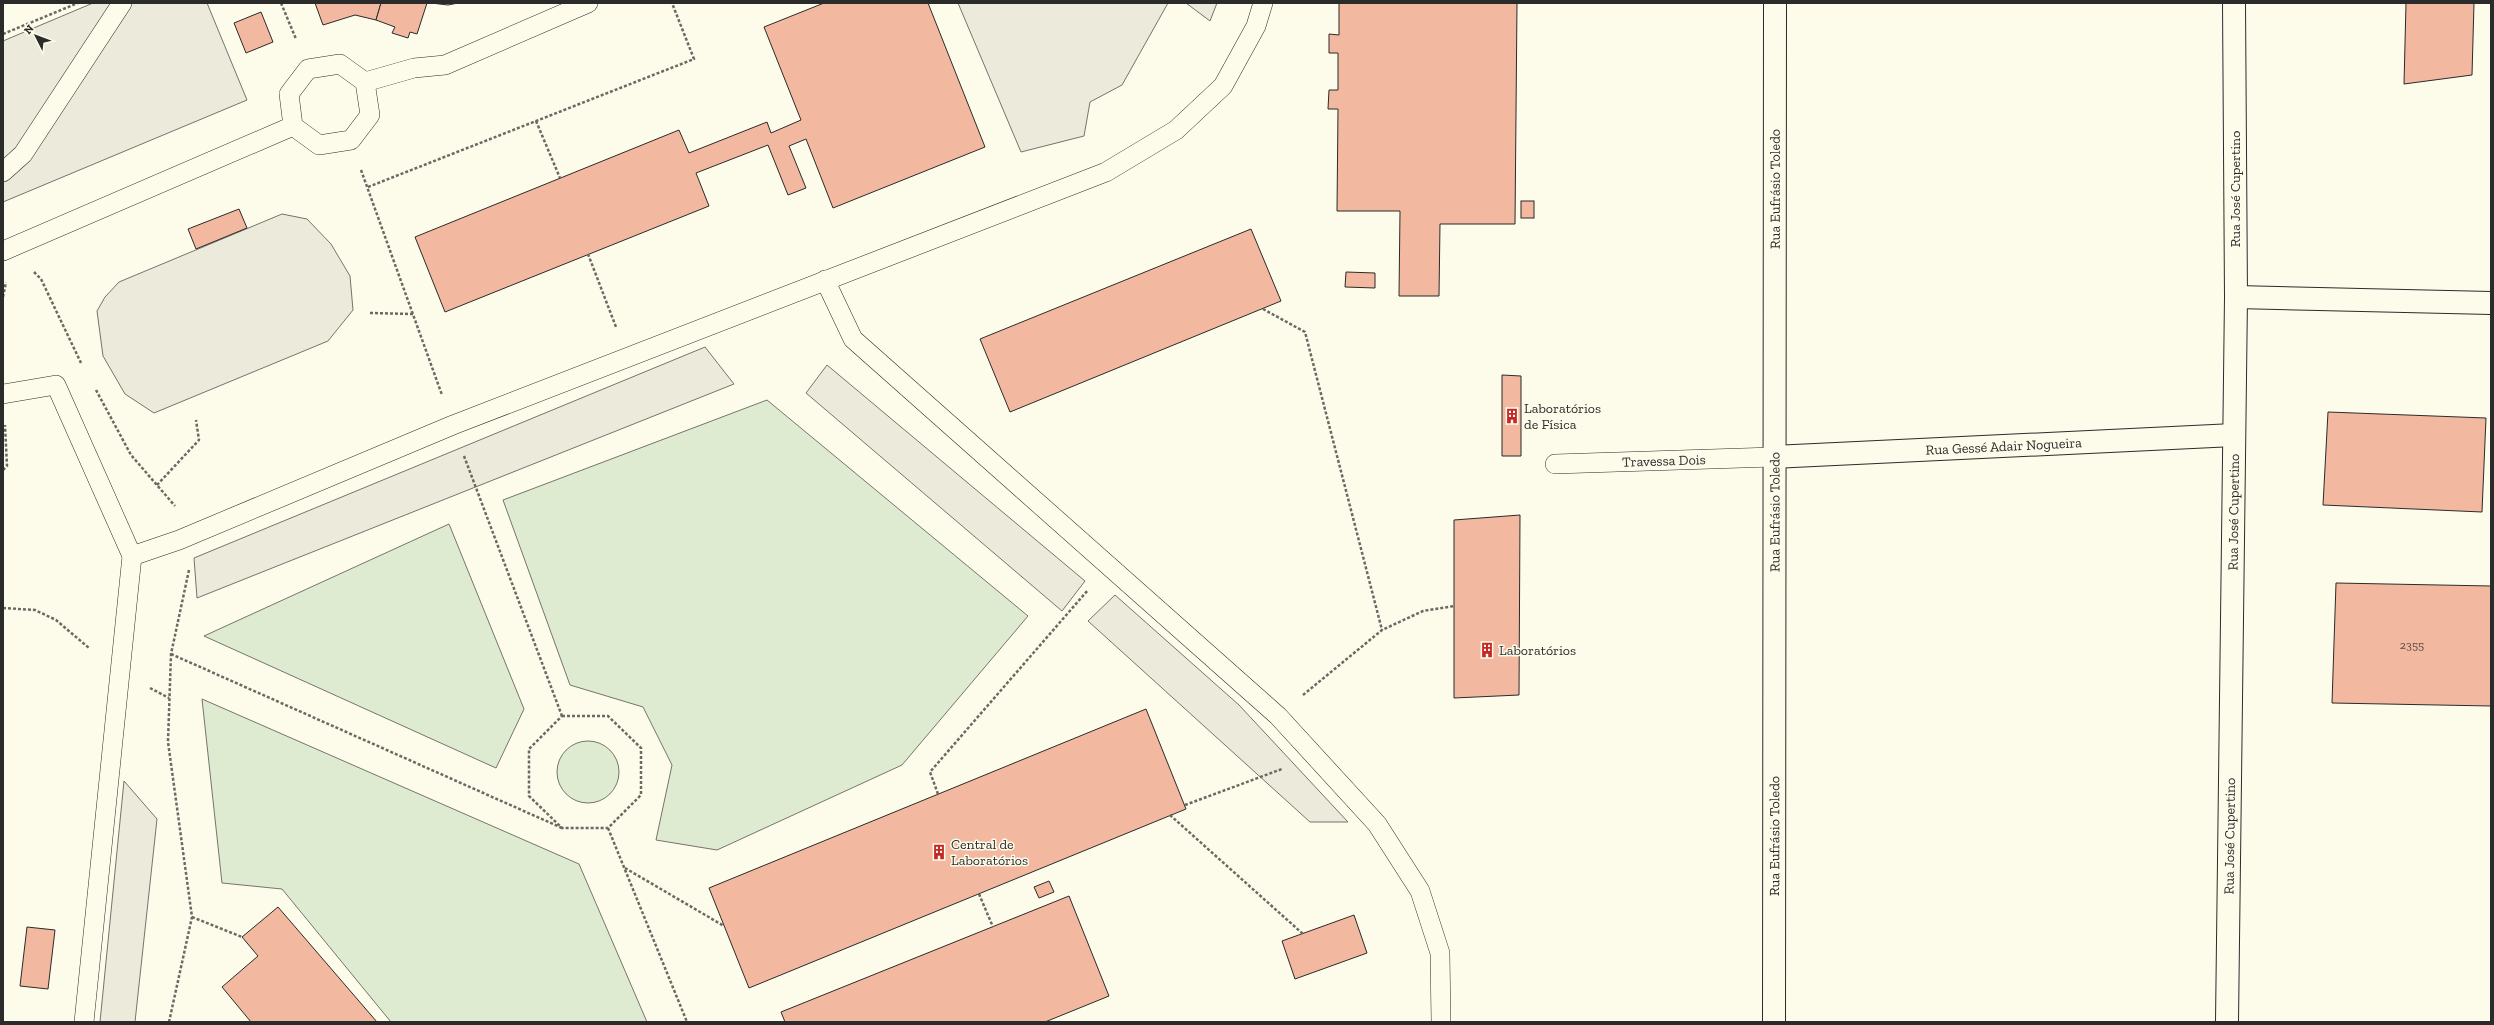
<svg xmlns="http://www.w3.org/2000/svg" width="2494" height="1025" font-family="'Zilla Slab',serif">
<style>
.green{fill:#deebd1;stroke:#74746e}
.parking{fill:#eceadb;stroke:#74746e}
.building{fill:#f2b8a0;stroke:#2b2b2b}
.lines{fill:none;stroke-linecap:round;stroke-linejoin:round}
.service-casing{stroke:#2b2b2b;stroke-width:20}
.minor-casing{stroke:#2b2b2b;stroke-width:24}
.path{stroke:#6a6964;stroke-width:2.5;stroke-dasharray:3 2;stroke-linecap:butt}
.service{stroke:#fdfbea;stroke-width:19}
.minor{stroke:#fdfbea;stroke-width:22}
.labels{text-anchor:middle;stroke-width:3;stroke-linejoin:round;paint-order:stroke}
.number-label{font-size:12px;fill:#5d4e48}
.street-label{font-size:14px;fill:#2b2b2b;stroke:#fdfbea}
.poi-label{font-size:14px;fill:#2b2b2b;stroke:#fdfbea;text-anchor:start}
</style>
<rect width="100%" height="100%" fill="#fdfbea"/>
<!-- green -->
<g class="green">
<polygon points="767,400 1028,616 902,765 717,850 656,840 672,765 643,707 570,685 503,500"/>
<polygon points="449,524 524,709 496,768 204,636"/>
<polygon points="202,699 579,864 647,1022 391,1022 282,889 222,883"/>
<circle cx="588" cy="772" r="31"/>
</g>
<!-- parking -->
<g class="parking">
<polygon points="93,3 207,3 247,100 3,202 3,41"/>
<polygon points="958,3 1168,3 1122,85 1090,102 1084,136 1021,152"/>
<polygon points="1186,3 1217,3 1210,21"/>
<polygon points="282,214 307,219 331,244 350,276 353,310 328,341 154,413 125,394 103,356 97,311 105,297 119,282"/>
<polygon points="705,347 734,384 197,598 194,558"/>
<polygon points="827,365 1085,581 1062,611 806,393"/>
<polygon points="1115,595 1239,705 1348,822 1310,822 1088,621"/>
<polygon points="124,781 157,819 135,1022 100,1022"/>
</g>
<!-- building -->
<g class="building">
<polygon points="315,3 381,3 376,20 355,15 323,25"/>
<polygon points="381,3 427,3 417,34 410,32 408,38 392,33 395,27 376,20"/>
<polygon points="431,3 458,3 448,5"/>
<polygon points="824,3 928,3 985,147 833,208 806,139 789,146 806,188 788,195 768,145 696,173 709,206 445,312 415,237 679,130 689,153 767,122 771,133 801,120 764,27"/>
<polygon points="1339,3 1517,3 1515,224 1440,224 1439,296 1399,296 1400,211 1337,211 1338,109 1328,109 1329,90 1338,90 1338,53 1329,53 1329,34 1339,35"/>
<polygon points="2406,3 2474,3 2472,75 2404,84"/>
<polygon points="261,12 273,42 246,53 234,23"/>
<rect x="1521" y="201" width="13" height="17"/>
<polygon points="239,209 247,228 196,249 188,229"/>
<polygon points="1251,229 1281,301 1010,412 980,339"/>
<polygon points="1346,272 1375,273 1375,288 1345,287"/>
<polygon points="1502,375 1521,376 1521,456 1502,456"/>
<polygon points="2328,412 2486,418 2482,512 2323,505"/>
<polygon points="1520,515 1519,695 1454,698 1454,520"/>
<polygon points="2336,583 2491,586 2491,706 2332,703"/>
<polygon points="1146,709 1186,809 749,988 709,888"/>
<polygon points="1049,881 1054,892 1039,898 1034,887"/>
<polygon points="1069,896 1109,996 1045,1022 785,1022 781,1012"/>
<polygon points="278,907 377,1022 251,1022 222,987 258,956 242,937"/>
<polygon points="1354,915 1367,953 1295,979 1282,941"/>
<polygon points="27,927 55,930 48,989 20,986"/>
</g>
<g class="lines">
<defs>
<g id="service">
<polygon points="340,64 365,82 370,115 351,140 319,145 293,126 289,94 308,69"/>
<polyline points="365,82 414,68 445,65 588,3"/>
<polyline points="3,172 23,154 122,3"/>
<polyline points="3,251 293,126"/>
<polyline points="825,280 853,339 1278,716 1377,824 1420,891 1440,953 1441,1022"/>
<polyline points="3,394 56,385 132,556 84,1022"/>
<path id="s1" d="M1555 464 1773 457"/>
<polyline points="132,556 179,540 453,425 1106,172 1176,130 1223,86 1256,26 1263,3"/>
</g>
<g id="minor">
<polyline points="2236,297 2491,303"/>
<path id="s2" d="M1773 457 2234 435"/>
<path id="s3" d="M1774 1022 1775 3"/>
<path id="s4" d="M2227 1022 2236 297 2234 3"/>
</g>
</defs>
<!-- service casing -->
<use href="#service" class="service-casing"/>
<!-- minor casing -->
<use href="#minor" class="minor-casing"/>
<!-- path -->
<g class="path">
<polyline points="281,3 296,39"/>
<polyline points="3,34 78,3"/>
<polyline points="536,121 560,178"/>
<polyline points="361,170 442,395"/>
<polyline points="368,187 694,59 672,3"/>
<polyline points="588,254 616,327"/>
<polyline points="34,272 41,279 81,363"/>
<polyline points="3,297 6,282"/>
<polyline points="1263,309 1305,332 1382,630"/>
<polyline points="370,313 413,314"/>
<polyline points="96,390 131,455 175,506"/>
<polyline points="464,456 562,716"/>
<polyline points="3,470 7,466 5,425"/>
<polyline points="157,485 199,440 196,420"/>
<polyline points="3,608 35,610 56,620 89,648"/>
<polyline points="171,654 562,828"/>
<polyline points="150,688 169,698"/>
<polyline points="1303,695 1382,630 1423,611 1454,606"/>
<polygon points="562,716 608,716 641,748 641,795 608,828 562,828 529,796 529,749"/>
<polyline points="938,794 930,772 1088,590"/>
<polyline points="1185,805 1282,769"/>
<polyline points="1170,815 1303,934"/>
<polyline points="608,828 687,1022"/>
<polyline points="625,868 724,926"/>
<polyline points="979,894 993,927"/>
<polyline points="192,917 242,937"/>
<polyline points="169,1022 192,917 168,742 171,654 189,570"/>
</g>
<!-- service -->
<use href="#service" class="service"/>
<!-- minor -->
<use href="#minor" class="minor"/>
</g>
<!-- icons -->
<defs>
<symbol id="building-bare" viewBox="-9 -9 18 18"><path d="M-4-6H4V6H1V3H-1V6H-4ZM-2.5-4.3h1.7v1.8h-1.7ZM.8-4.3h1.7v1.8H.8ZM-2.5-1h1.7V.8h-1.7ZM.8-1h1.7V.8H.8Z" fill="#c62828" stroke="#fdfbea" stroke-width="2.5" paint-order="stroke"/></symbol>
</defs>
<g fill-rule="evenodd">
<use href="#building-bare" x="1501" y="405" width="22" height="22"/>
<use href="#building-bare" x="1476" y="639" width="22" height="22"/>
<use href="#building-bare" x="928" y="841" width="22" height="22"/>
</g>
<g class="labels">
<!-- number labels -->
<g class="number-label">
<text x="2412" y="649">2355</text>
</g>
<!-- street labels -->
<g class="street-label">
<text dy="5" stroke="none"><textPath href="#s3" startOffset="833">Rua Eufrásio Toledo</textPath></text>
<text transform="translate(2235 189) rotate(-90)" y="5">Rua José Cupertino</text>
<text dy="5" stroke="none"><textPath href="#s2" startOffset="231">Rua Gessé Adair Nogueira</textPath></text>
<text dy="5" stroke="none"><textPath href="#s1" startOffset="109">Travessa Dois</textPath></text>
<text dy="5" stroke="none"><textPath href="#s3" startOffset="510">Rua Eufrásio Toledo</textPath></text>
<text dy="5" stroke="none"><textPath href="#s4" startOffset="510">Rua José Cupertino</textPath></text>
<text dy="5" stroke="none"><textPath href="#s3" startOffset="186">Rua Eufrásio Toledo</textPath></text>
<text dy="5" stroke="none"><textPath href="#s4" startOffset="186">Rua José Cupertino</textPath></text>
</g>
<!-- poi labels -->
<g class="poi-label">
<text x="1524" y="413">Laboratórios<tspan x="1524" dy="16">de Física</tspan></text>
<text x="1499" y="655">Laboratórios</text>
<text x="951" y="849">Central de<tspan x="951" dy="16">Laboratórios</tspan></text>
</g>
</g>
<!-- border -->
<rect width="2494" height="1025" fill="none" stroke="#2b2b2b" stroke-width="8"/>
<!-- north arrow -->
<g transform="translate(36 36) rotate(312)" stroke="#fdfbea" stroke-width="3" paint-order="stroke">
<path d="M0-3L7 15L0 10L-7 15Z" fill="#2b2b2b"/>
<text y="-6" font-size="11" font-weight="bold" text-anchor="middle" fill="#2b2b2b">N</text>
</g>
</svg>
